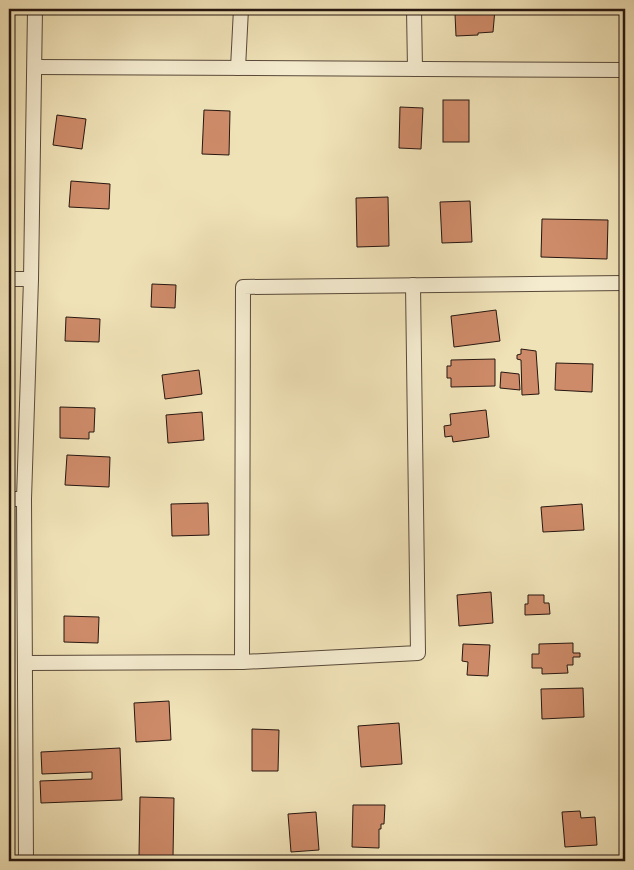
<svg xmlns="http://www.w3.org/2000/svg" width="634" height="870" font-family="'IM FELL Double Pica',serif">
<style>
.building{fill:#ce8b69;stroke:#261610}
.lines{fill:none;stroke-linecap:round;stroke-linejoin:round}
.minor-casing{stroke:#58493a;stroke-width:16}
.minor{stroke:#f5ecd0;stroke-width:14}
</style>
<rect width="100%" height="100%" fill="#f0e2b7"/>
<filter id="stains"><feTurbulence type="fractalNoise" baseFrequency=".004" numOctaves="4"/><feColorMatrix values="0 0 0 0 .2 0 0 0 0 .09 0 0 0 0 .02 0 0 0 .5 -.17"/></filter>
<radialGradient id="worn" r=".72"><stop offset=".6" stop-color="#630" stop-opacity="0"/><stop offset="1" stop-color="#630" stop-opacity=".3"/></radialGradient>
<!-- building -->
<g class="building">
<polygon points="462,9 495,9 493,32 478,33 478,35 456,36 455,14 462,14"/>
<rect x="443" y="100" width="26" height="42"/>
<polygon points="400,107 423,108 421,149 399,148"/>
<polygon points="204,110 230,111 229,155 202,154"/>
<polygon points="57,115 86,119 82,149 53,145"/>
<polygon points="71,181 110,184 109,209 69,207"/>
<polygon points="388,197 389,246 357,247 356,198"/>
<polygon points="470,201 472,242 442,243 440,202"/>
<polygon points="542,219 608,220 607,259 541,257"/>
<polygon points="152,284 176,285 175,308 151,307"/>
<polygon points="496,310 500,341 454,347 451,316"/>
<polygon points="66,317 100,319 99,342 65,341"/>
<polygon points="521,349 536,351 539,394 522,395 521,360 517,359 517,355 521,354"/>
<polygon points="495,359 495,386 451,387 451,378 447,378 447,366 451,366 451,360"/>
<polygon points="556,363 593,364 592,392 555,390"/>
<polygon points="199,370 202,394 165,399 162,375"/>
<polygon points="501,372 519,374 520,390 500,388"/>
<polygon points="60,407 95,408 94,432 89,432 89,439 60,438"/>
<polygon points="486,410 489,437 453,442 452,436 445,437 444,426 451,425 450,414"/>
<polygon points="202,412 204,440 168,443 166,415"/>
<polygon points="67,455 110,457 109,487 65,485"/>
<polygon points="208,503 209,535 172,536 171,504"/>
<polygon points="582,504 584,530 543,532 541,507"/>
<polygon points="491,592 493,623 459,626 457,595"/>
<polygon points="528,595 544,595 544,603 549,603 550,614 525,615 525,604 528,604"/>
<polygon points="64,616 99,617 98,643 64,642"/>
<polygon points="573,643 573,653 580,653 580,657 573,657 573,665 567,665 568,673 542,674 542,668 532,668 532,654 539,654 539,644"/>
<polygon points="463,644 490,645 488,676 467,675 468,662 462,661"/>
<polygon points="583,688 584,717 542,719 541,689"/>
<polygon points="169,701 171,740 136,742 134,703"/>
<polygon points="399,723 402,764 361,767 358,726"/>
<polygon points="252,729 279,730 278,771 252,771"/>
<polygon points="120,748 122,800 41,803 40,781 92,779 92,772 42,774 41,752"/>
<polygon points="140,797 174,798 173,857 139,856"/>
<polygon points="353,805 385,805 384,824 381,824 381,829 379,829 379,848 352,847"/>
<polygon points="580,811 581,818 595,817 597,845 565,847 562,812"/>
<polygon points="316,812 319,850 291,852 288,814"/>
</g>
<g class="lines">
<defs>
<g id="minor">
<polyline points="414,9 415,69"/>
<polyline points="35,67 625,70"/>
<polyline points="238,68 241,9"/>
<polyline points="9,279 31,279"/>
<polyline points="9,499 24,499"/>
<polyline points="242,662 243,287 625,283"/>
<polyline points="25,663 242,662 418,653 413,285"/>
<polyline points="26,861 24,499 31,279 35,9"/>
</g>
</defs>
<!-- minor casing -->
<use href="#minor" class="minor-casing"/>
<!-- minor -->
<use href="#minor" class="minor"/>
</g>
<!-- margin -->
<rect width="634" height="870" fill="none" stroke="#f0e2b7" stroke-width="30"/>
<rect x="10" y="10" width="614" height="850" fill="none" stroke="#261610" stroke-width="2.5"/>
<rect x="15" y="15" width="604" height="840" fill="none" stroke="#261610"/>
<rect width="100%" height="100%" filter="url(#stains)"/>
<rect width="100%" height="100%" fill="url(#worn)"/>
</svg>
